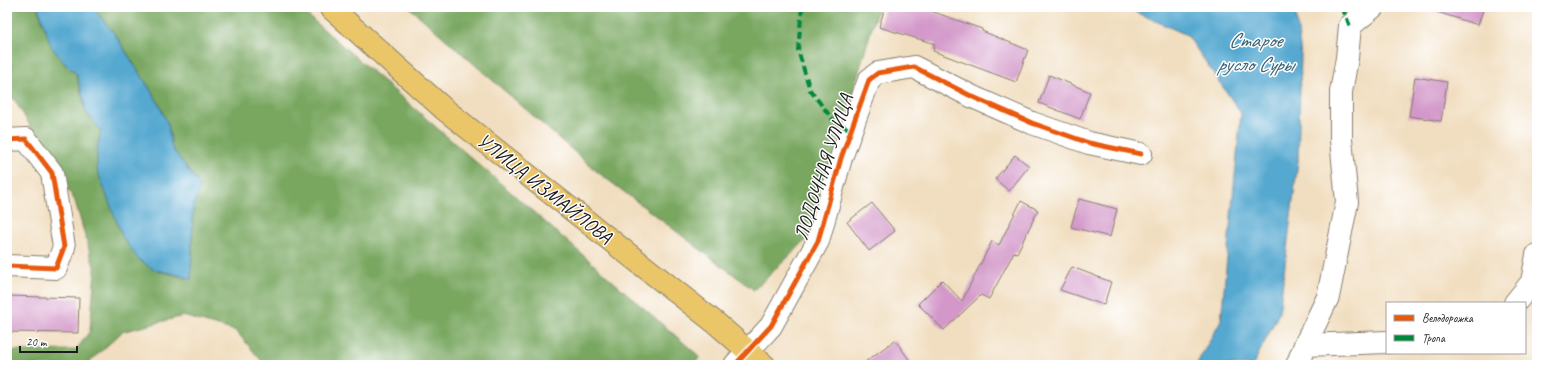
<svg xmlns="http://www.w3.org/2000/svg" width="1544" height="372" font-family="Caveat,sans-serif">
<style>
.forest{fill:#79a760;stroke:#4a623e}
.water{fill:#55a8d0;stroke:#386276}
.building{fill:#d398c9}
.lines{fill:none;stroke-linecap:round;stroke-linejoin:round}
.minor-casing{stroke:#867d6e;stroke-width:24}
.major-casing{stroke:#867d6e;stroke-width:24}
.minor{stroke:#fff;stroke-width:22}
.major{stroke:#ebc669;stroke-width:22}
.quiet{stroke:#00873e;stroke-width:4;stroke-dasharray:8 4;stroke-linecap:butt}
.cycleway-casing{stroke:#fff;stroke-width:8}
.cycleway{stroke:#e8590c;stroke-width:5}
.labels{text-anchor:middle;stroke-width:3;stroke-linejoin:round;paint-order:stroke}
.street-label{font-size:20px;fill:#1c1c1c;stroke:#fff}
.water-label{font-size:21px;font-style:italic;fill:#386276;stroke:#fff}
</style>
<rect width="100%" height="100%" fill="#fff"/>
<filter id="ink" filterUnits="userSpaceOnUse"><feTurbulence type="fractalNoise" baseFrequency=".025" numOctaves="2"/><feDisplacementMap in="SourceGraphic" scale="8" xChannelSelector="R" yChannelSelector="G"/><feConvolveMatrix kernelMatrix="1 2 1 2 8 2 1 2 1" color-interpolation-filters="sRGB"/></filter>
<filter id="wash" filterUnits="userSpaceOnUse"><feTurbulence type="fractalNoise" baseFrequency=".012" numOctaves="4" result="noise"/><feDisplacementMap in="SourceGraphic" scale="16" xChannelSelector="R" yChannelSelector="G"/><feGaussianBlur stdDeviation="0.9" result="paint"/><feColorMatrix in="noise" values="0 0 0 0 0 0 0 0 0 0 0 0 0 0 0 0 0 1.4 0 .05"/><feComposite in="paint" operator="in"/></filter>
<g filter="url(#wash)">
<rect width="100%" height="100%" fill="#f1dec0"/>
<!-- forest -->
<g class="forest">
<polygon points="7,7 37,7 44,26 63,62 76,73 86,112 101,131 97,150 107,196 113,210 154,270 191,279 193,209 200,186 172,148 168,125 158,102 114,33 92,7 298,7 700,357 693,365 265,365 236,331 183,316 122,332 86,365 7,365 7,351 76,350 90,331 95,270 75,201 14,99 7,95"/>
<polygon points="409,7 878,7 810,236 754,290 595,170"/>
</g>
<!-- water -->
<g class="water">
<polygon points="38,7 92,7 114,33 158,102 168,125 172,148 200,186 193,209 191,279 175,274 154,270 138,259 123,238 97,170 97,150 101,131 86,112 83,96 76,73 63,62 51,46"/>
<polygon points="1124,7 1295,7 1301,56 1298,161 1279,313 1253,365 1196,365 1221,320 1241,113 1187,35"/>
</g>
<g id="blocks">
<!-- building -->
<g class="building">
<polygon points="885,7 933,7 931,11 982,29 982,31 1028,50 1016,82 933,51 935,44 879,27"/>
<polygon points="1431,7 1484,7 1478,25 1431,10"/>
<polygon points="1049,75 1090,92 1080,119 1039,103"/>
<polygon points="1415,77 1447,82 1441,121 1409,116"/>
<polygon points="1015,155 1029,166 1009,191 995,179"/>
<polygon points="1079,199 1117,209 1110,237 1071,227"/>
<polygon points="1021,201 1038,210 1017,253 1014,252 989,299 981,295 944,330 918,304 942,280 962,301 992,241 999,245"/>
<polygon points="872,203 895,231 869,251 847,222"/>
<polygon points="1072,267 1111,282 1104,305 1060,290"/>
<polygon points="7,296 79,298 78,333 7,332"/>
<polygon points="895,340 913,365 861,365"/>
</g>
</g>
</g>
<g filter="url(#ink)">
<use href="#blocks" fill-opacity="0" stroke="#867d6e" stroke-width="1"/>
<g class="lines">
<defs>
<g id="minor">
<polyline points="7,140 26,139 52,173 64,247 56,268 7,266"/>
<polyline points="1515,303 1532,282 1537,255"/>
<polyline points="1305,345 1328,297 1347,202 1341,139 1341,92 1347,58 1350,26 1373,7"/>
<polyline points="735,365 771,326 818,241 841,158 851,130 869,80 878,73 914,67 973,97 1032,123 1089,143 1141,154"/>
<polyline points="1297,365 1305,345 1387,342"/>
</g>
<polyline id="major" points="330,7 444,109 717,324 764,365"/>
</defs>
<!-- minor casing -->
<use href="#minor" class="minor-casing"/>
<!-- major casing -->
<use href="#major" class="major-casing"/>
<!-- minor -->
<use href="#minor" class="minor"/>
<!-- major -->
<use href="#major" class="major"/>
<!-- quiet -->
<g class="quiet">
<polyline points="802,7 798,50 810,90 833,120 851,130"/>
<polyline points="1342,7 1350,26"/>
</g>
<defs>
<g id="cycleway">
<polyline points="7,140 26,139 52,173 64,247 56,268 7,266"/>
<polyline points="735,365 771,326 818,241 841,158 851,130 869,80 878,73 914,67 973,97 1032,123 1089,143 1141,154"/>
</g>
</defs>
<!-- cycleway casing -->
<use href="#cycleway" class="cycleway-casing"/>
<!-- cycleway -->
<use href="#cycleway" class="cycleway"/>
</g>
</g>
<g class="labels">
<!-- street labels -->
<g class="street-label">
<text transform="translate(823 167) rotate(-72)" y="7">ЛОДОЧНАЯ УЛИЦА</text>
<text transform="translate(545 188) rotate(38)" y="7">УЛИЦА ИЗМАЙЛОВА</text>
</g>
<!-- water labels -->
<g class="water-label">
<text x="1255" y="47">Старое<tspan x="1255" dy="24">русло Суры</tspan></text>
</g>
</g>
<!-- margin -->
<rect width="1544" height="372" fill="none" stroke="#fff" stroke-width="24"/>
<!-- legend -->
<rect x="1386" y="302" width="140" height="52" fill="#ffffff" stroke="#a4a4a4"/>
<rect x="1394" y="315" width="20" height="6" fill="#e8590c" stroke="#a4a4a4"/>
<text x="1422" y="322" font-size="12" fill="#1c1c1c">Велодорожка</text>
<rect x="1394" y="335" width="20" height="6" fill="#00873e" stroke="#a4a4a4"/>
<text x="1422" y="342" font-size="12" fill="#1c1c1c">Тропа</text>
<!-- scale -->
<path d="M20 346v6h57v-6" fill="none" stroke="#1c1c1c" stroke-width="2"/>
<text x="26" y="346" font-size="12" fill="#1c1c1c" stroke="#ffffff" stroke-width="3" paint-order="stroke">20 m</text>
</svg>
